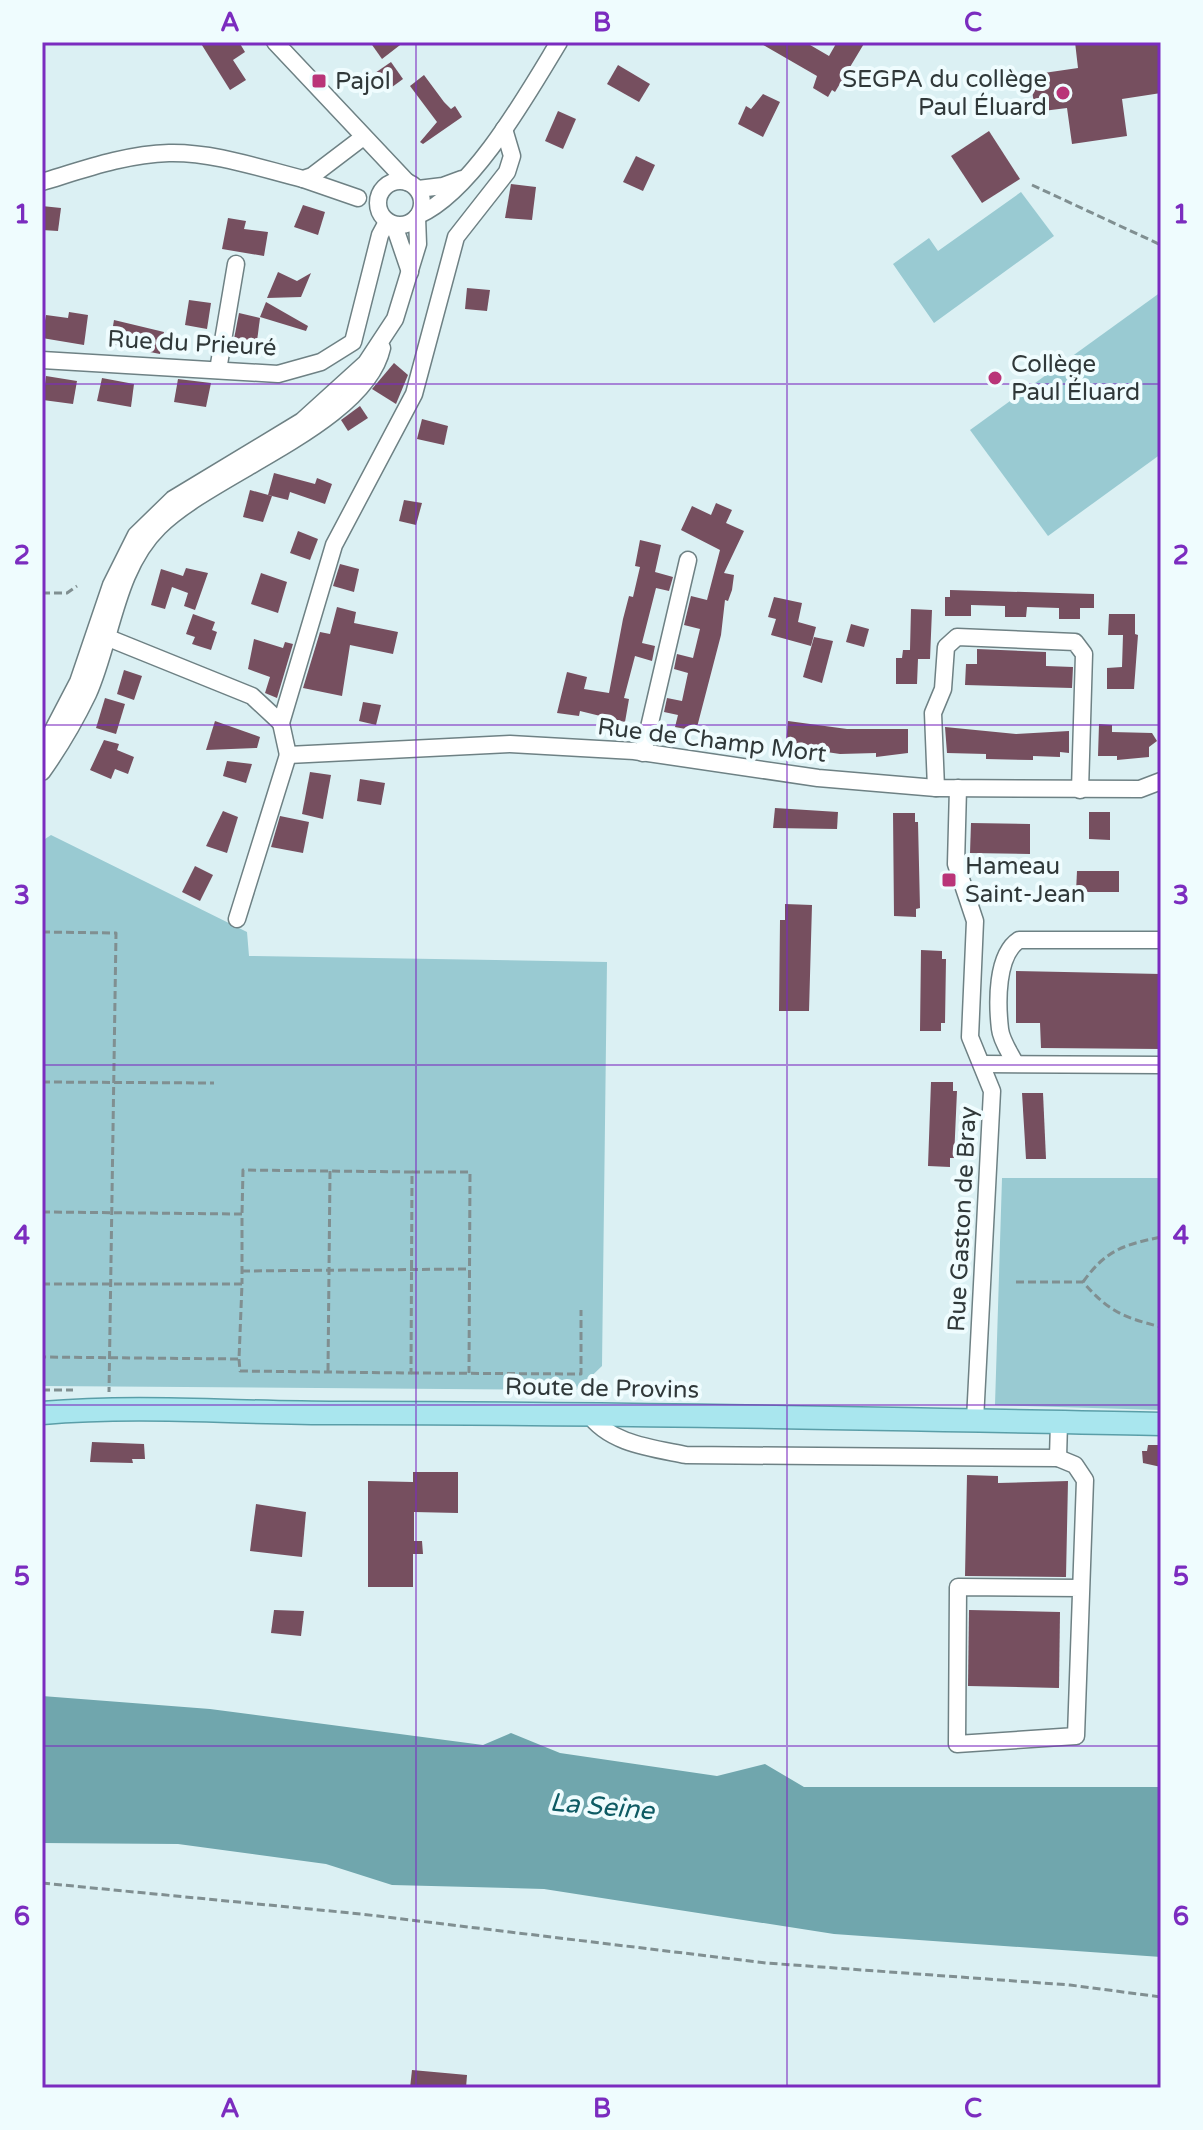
<svg xmlns="http://www.w3.org/2000/svg" width="1203" height="2130" font-family="'Varela Round',sans-serif">
<style>
.green{fill:#99cad2}
.water{fill:#70a6ad}
.building{fill:#764f5f}
.lines{fill:none;stroke-linecap:round;stroke-linejoin:round}
.minor-casing{stroke:#6e8184;stroke-width:19}
.major-casing{stroke:#5a9ea8;stroke-width:25}
.path{stroke:#808f91;stroke-width:3;stroke-dasharray:8 4;stroke-linecap:butt}
.minor{stroke:#fff;stroke-width:16}
.major{stroke:#a9e6ee;stroke-width:22}
.grid{fill:none;stroke:#7b2cbf;stroke-width:2;stroke-opacity:0.55}
.poi-dot{fill:#b93478;stroke:#effcfe;stroke-width:3}
.labels{text-anchor:middle;stroke-width:8;stroke-linejoin:round;paint-order:stroke}
.poi-label{font-size:24px;fill:#303839;stroke:#effcfe;text-anchor:start}
.street-label{font-size:24px;fill:#303839;stroke:#effcfe}
.water-label{font-size:26px;font-style:italic;fill:#0e5b64;stroke:#effcfe}
.neatline{fill:none;stroke:#7b2cbf;stroke-width:3}
.grid-label{font-size:26px;text-anchor:middle;font-weight:bold;fill:#7b2cbf}
</style>
<rect width="100%" height="100%" fill="#dbf0f3"/>
<!-- green -->
<g class="green">
<polygon points="1021,192 1054,236 934,323 893,264 929,238 938,251"/>
<polygon points="1161,292 1161,454 1048,536 970,430"/>
<polygon points="51,835 247,932 249,956 607,962 602,1366 577,1390 42,1386 42,841"/>
<polygon points="1002,1178 1161,1178 1161,1410 995,1405"/>
</g>
<!-- water -->
<polygon class="water" points="42,1696 210,1709 483,1745 511,1733 560,1753 717,1776 765,1764 804,1787 1161,1787 1161,1957 834,1934 544,1889 392,1885 326,1864 178,1844 42,1843"/>
<!-- building -->
<g class="building">
<polygon points="200,42 239,42 245,52 233,60 246,80 230,90"/>
<polygon points="370,42 404,42 382,59"/>
<polygon points="758,42 805,42 829,56 837,42 865,42 835,92 832,90 828,97 813,88 817,76"/>
<polygon points="1075,42 1161,42 1161,93 1122,99 1127,136 1072,144 1067,108 1035,112 1030,75 1078,68"/>
<polygon points="391,62 403,79 388,90 375,73"/>
<polygon points="618,65 650,84 639,102 607,84"/>
<polygon points="424,75 444,102 451,109 455,106 462,117 423,144 420,142 437,122 410,86"/>
<polygon points="763,94 780,102 763,137 738,124 746,106 751,109"/>
<polygon points="558,111 576,119 563,149 545,141"/>
<polygon points="989,131 1020,179 982,203 951,156"/>
<polygon points="636,156 655,165 643,191 623,182"/>
<polygon points="511,184 536,187 532,220 505,218"/>
<polygon points="303,205 325,212 318,235 294,227"/>
<polygon points="42,206 61,208 58,231 42,230"/>
<polygon points="228,218 246,221 244,229 268,232 264,256 222,249"/>
<polygon points="278,272 297,281 311,273 301,297 267,298"/>
<polygon points="467,288 490,290 487,311 465,309"/>
<polygon points="189,300 211,303 207,329 185,325"/>
<polygon points="266,302 308,326 306,331 260,317"/>
<polygon points="69,312 88,315 84,345 42,338 46,315 68,318"/>
<polygon points="239,313 260,318 257,341 234,339"/>
<polygon points="114,320 164,332 160,354 110,344"/>
<polygon points="394,363 408,375 396,404 372,389"/>
<polygon points="46,376 77,381 73,404 43,400"/>
<polygon points="102,378 134,384 131,407 97,401"/>
<polygon points="178,379 211,383 206,407 174,402"/>
<polygon points="360,406 368,418 348,431 341,420"/>
<polygon points="422,419 448,426 444,445 417,439"/>
<polygon points="274,473 315,484 317,478 332,484 325,504 290,492 288,500 268,495"/>
<polygon points="250,490 272,496 263,522 243,517"/>
<polygon points="404,500 422,503 416,525 399,521"/>
<polygon points="716,503 732,510 726,523 744,531 724,573 734,575 732,590 728,601 725,600 721,635 696,731 675,727 678,715 664,712 667,698 682,701 688,673 674,669 677,654 693,658 700,629 684,625 691,596 707,600 720,550 681,530 692,506 711,515"/>
<polygon points="298,531 318,539 310,560 290,553"/>
<polygon points="640,540 661,545 655,572 673,577 669,591 656,588 642,643 655,646 652,661 635,656 624,698 629,699 625,722 580,711 579,716 557,713 567,672 587,677 584,689 609,693 623,619 629,596 633,597 640,567 635,566"/>
<polygon points="340,564 359,569 354,592 333,586"/>
<polygon points="186,568 208,573 195,610 184,606 188,593 172,587 165,609 151,605 161,569 183,576"/>
<polygon points="261,573 287,582 278,613 251,604"/>
<polygon points="950,590 1094,594 1094,608 1080,608 1080,619 1059,619 1059,608 1027,607 1026,617 1005,617 1005,606 971,605 971,616 945,616 945,597 950,597"/>
<polygon points="774,597 802,603 798,622 816,627 811,646 771,635 776,619 768,617"/>
<polygon points="337,607 356,612 354,623 398,632 393,654 350,645 342,696 303,688 320,632 330,634"/>
<polygon points="911,609 932,610 930,659 918,659 917,684 896,684 896,658 902,658 903,650 910,650"/>
<polygon points="193,614 215,622 212,630 217,632 211,650 192,644 195,637 186,634"/>
<polygon points="1109,614 1135,614 1135,634 1138,635 1134,689 1107,689 1107,668 1122,667 1123,635 1108,635"/>
<polygon points="851,624 869,629 864,647 846,642"/>
<polygon points="814,637 833,641 822,683 803,677"/>
<polygon points="254,639 283,648 285,642 293,644 277,698 265,693 270,677 248,669"/>
<polygon points="977,649 1046,652 1046,666 1073,667 1072,688 965,685 966,664 977,664"/>
<polygon points="124,670 142,676 134,700 117,694"/>
<polygon points="105,698 125,704 116,734 96,728"/>
<polygon points="363,702 381,705 376,725 359,721"/>
<polygon points="215,721 260,737 257,748 206,750"/>
<polygon points="788,721 847,729 908,729 908,753 876,757 876,753 840,754 793,747 793,744 786,743"/>
<polygon points="1099,724 1112,725 1112,732 1152,733 1157,741 1149,747 1149,757 1117,760 1117,756 1098,756"/>
<polygon points="945,727 1016,734 1069,731 1069,753 1060,752 1060,757 1033,756 1033,760 986,759 986,754 947,753"/>
<polygon points="104,740 119,744 117,750 134,757 128,774 115,769 111,779 90,770"/>
<polygon points="227,761 252,764 246,783 223,776"/>
<polygon points="310,772 331,775 323,819 302,814"/>
<polygon points="360,779 385,783 381,805 357,801"/>
<polygon points="775,808 838,812 837,829 773,828"/>
<polygon points="223,811 238,817 227,853 206,846"/>
<polygon points="1089,812 1110,812 1110,840 1089,839"/>
<polygon points="893,813 915,813 915,822 918,822 920,908 916,909 916,917 894,916"/>
<polygon points="280,816 309,822 303,853 271,847"/>
<polygon points="971,823 1030,824 1030,854 970,853"/>
<polygon points="195,866 213,875 200,901 182,892"/>
<polygon points="1077,871 1119,871 1119,892 1076,892"/>
<polygon points="785,904 812,905 809,1011 779,1011 780,920 785,920"/>
<polygon points="921,950 942,951 942,959 946,959 945,1023 941,1023 941,1031 920,1031"/>
<polygon points="1016,971 1161,974 1161,1049 1041,1048 1040,1023 1016,1023"/>
<polygon points="931,1082 953,1082 953,1091 957,1091 954,1158 950,1158 950,1167 928,1166"/>
<polygon points="1022,1093 1043,1093 1046,1159 1026,1159"/>
<polygon points="92,1442 144,1444 145,1459 132,1459 133,1463 90,1462"/>
<polygon points="1148,1445 1161,1445 1161,1467 1143,1463 1142,1451 1147,1451"/>
<polygon points="413,1472 458,1472 458,1513 414,1512 414,1541 422,1541 423,1554 413,1554 413,1587 368,1587 368,1481 413,1482"/>
<polygon points="967,1475 998,1476 998,1483 1068,1481 1066,1577 965,1576"/>
<polygon points="256,1504 306,1512 302,1557 250,1551"/>
<polygon points="274,1610 304,1611 301,1636 271,1633"/>
<polygon points="969,1610 1060,1612 1059,1688 968,1686"/>
<polygon points="412,2070 467,2075 466,2088 410,2088"/>
</g>
<g class="lines">
<defs>
<g id="minor">
<polyline points="275,42 407,182"/>
<polyline points="504,129 512,156 507,172 456,237 414,394 334,545 281,723 288,755 510,744 634,751 818,778 936,788 1140,789 1161,781"/>
<polyline points="303,179 358,198"/>
<circle cx="400" cy="203" r="22"/>
<path d="M42 182C82 170 126 154 169 153 214 152 259 168 303 179L312 176 362 138"/>
<polyline points="418,189 443,186 462,179"/>
<path d="M419 215C473 191 528 93 559 42"/>
<polyline points="394,225 410,272"/>
<polyline points="42,360 278,374 321,362 353,342 380,235 387,222"/>
<polyline points="218,370 236,264"/>
<polyline points="101,635 252,696 281,723"/>
<polyline points="42,751 78,682 111,585 136,535 173,499 302,421 366,363 395,319 418,244 417,217"/>
<polyline points="643,753 688,560"/>
<path d="M42 772C59 748 75 721 88 694 112 640 115 570 159 527 213 473 365 424 382 348"/>
<polyline points="936,788 933,713 943,689 946,647 957,637 1075,642 1084,654 1080,790"/>
<polyline points="958,788 956,864 975,921 970,1037 992,1091 975,1420"/>
<polyline points="237,919 288,755"/>
<path d="M1015 1063C1010 1053 1001 1040 1000 1029 997 1003 996 955 1019 940H1161"/>
<polyline points="982,1064 1161,1065"/>
<path d="M588 1413C609 1444 652 1448 686 1455L1058 1458 1059 1422"/>
<polyline points="1058,1458 1075,1465 1085,1480 1076,1736 957,1744 958,1587 1081,1588"/>
</g>
<path id="major" d="M42 1413C145 1404 247 1414 350 1413 621 1413 891 1419 1161 1424"/>
</defs>
<!-- minor casing -->
<use href="#minor" class="minor-casing"/>
<!-- major casing -->
<use href="#major" class="major-casing"/>
<!-- path -->
<g class="path">
<polyline points="1032,185 1161,245"/>
<polyline points="42,593 67,593 77,586"/>
<polyline points="42,932 116,933 109,1392"/>
<polyline points="42,1082 214,1083"/>
<polyline points="412,1172 470,1172 469,1373"/>
<polyline points="42,1212 242,1214 242,1284"/>
<polyline points="242,1271 470,1269"/>
<path d="M1016 1282H1083C1109 1312 1123 1317 1161 1327"/>
<path d="M1083 1282C1106 1250 1123 1245 1161 1237"/>
<polyline points="42,1284 242,1284 239,1359 42,1357"/>
<polyline points="239,1359 240,1371 411,1373 412,1172 243,1170 242,1214"/>
<polyline points="328,1371 330,1171"/>
<polyline points="411,1373 581,1374 581,1310"/>
<polyline points="42,1390 73,1390"/>
<polyline points="42,1883 361,1914 766,1963 1070,1985 1161,1997"/>
</g>
<!-- minor -->
<use href="#minor" class="minor"/>
<!-- major -->
<use href="#major" class="major"/>
</g>
<!-- grid -->
<path class="grid" d="M416 42V2088M787 42V2088M42 384H1161M42 725H1161M42 1065H1161M42 1405H1161M42 1746H1161"/>
<!-- markers -->
<g class="poi-dot">
<rect x="311" y="73" width="16" height="16" rx="4"/>
<circle cx="1063" cy="93" r="8"/>
<circle cx="995" cy="378" r="8"/>
<rect x="941" y="872" width="16" height="16" rx="4"/>
</g>
<g class="labels">
<!-- poi labels -->
<g class="poi-label">
<text x="1047" y="87" text-anchor="end">SEGPA du collège<tspan x="1047" dy="28">Paul Éluard</tspan></text>
<text x="335" y="89">Pajol</text>
<text x="1011" y="372">Collège<tspan x="1011" dy="28">Paul Éluard</tspan></text>
<text x="965" y="874">Hameau<tspan x="965" dy="28">Saint-Jean</tspan></text>
</g>
<!-- street labels -->
<g class="street-label">
<text transform="translate(192 343) rotate(3)" y="8">Rue du Prieuré</text>
<text transform="translate(712 740) rotate(7)" y="8">Rue de Champ Mort</text>
<text transform="translate(962 1219) rotate(-87)" y="8">Rue Gaston de Bray</text>
<text transform="translate(602 1388) rotate(1)" y="8">Route de Provins</text>
</g>
<!-- water labels -->
<g class="water-label">
<text transform="translate(602 1806) rotate(5)" y="9">La Seine</text>
</g>
</g>
<!-- border -->
<rect width="1203" height="2130" fill="none" stroke="#effcfe" stroke-width="88"/>
<rect x="44" y="44" width="1115" height="2042" class="neatline"/>
<g class="grid-label">
<text x="230" y="31">A</text>
<text x="602" y="31">B</text>
<text x="973" y="31">C</text>
<text x="22" y="223">1</text>
<text x="1181" y="223">1</text>
<text x="22" y="564">2</text>
<text x="1181" y="564">2</text>
<text x="22" y="904">3</text>
<text x="1181" y="904">3</text>
<text x="22" y="1244">4</text>
<text x="1181" y="1244">4</text>
<text x="22" y="1585">5</text>
<text x="1181" y="1585">5</text>
<text x="22" y="1925">6</text>
<text x="1181" y="1925">6</text>
<text x="230" y="2117">A</text>
<text x="602" y="2117">B</text>
<text x="973" y="2117">C</text>
</g>
</svg>
